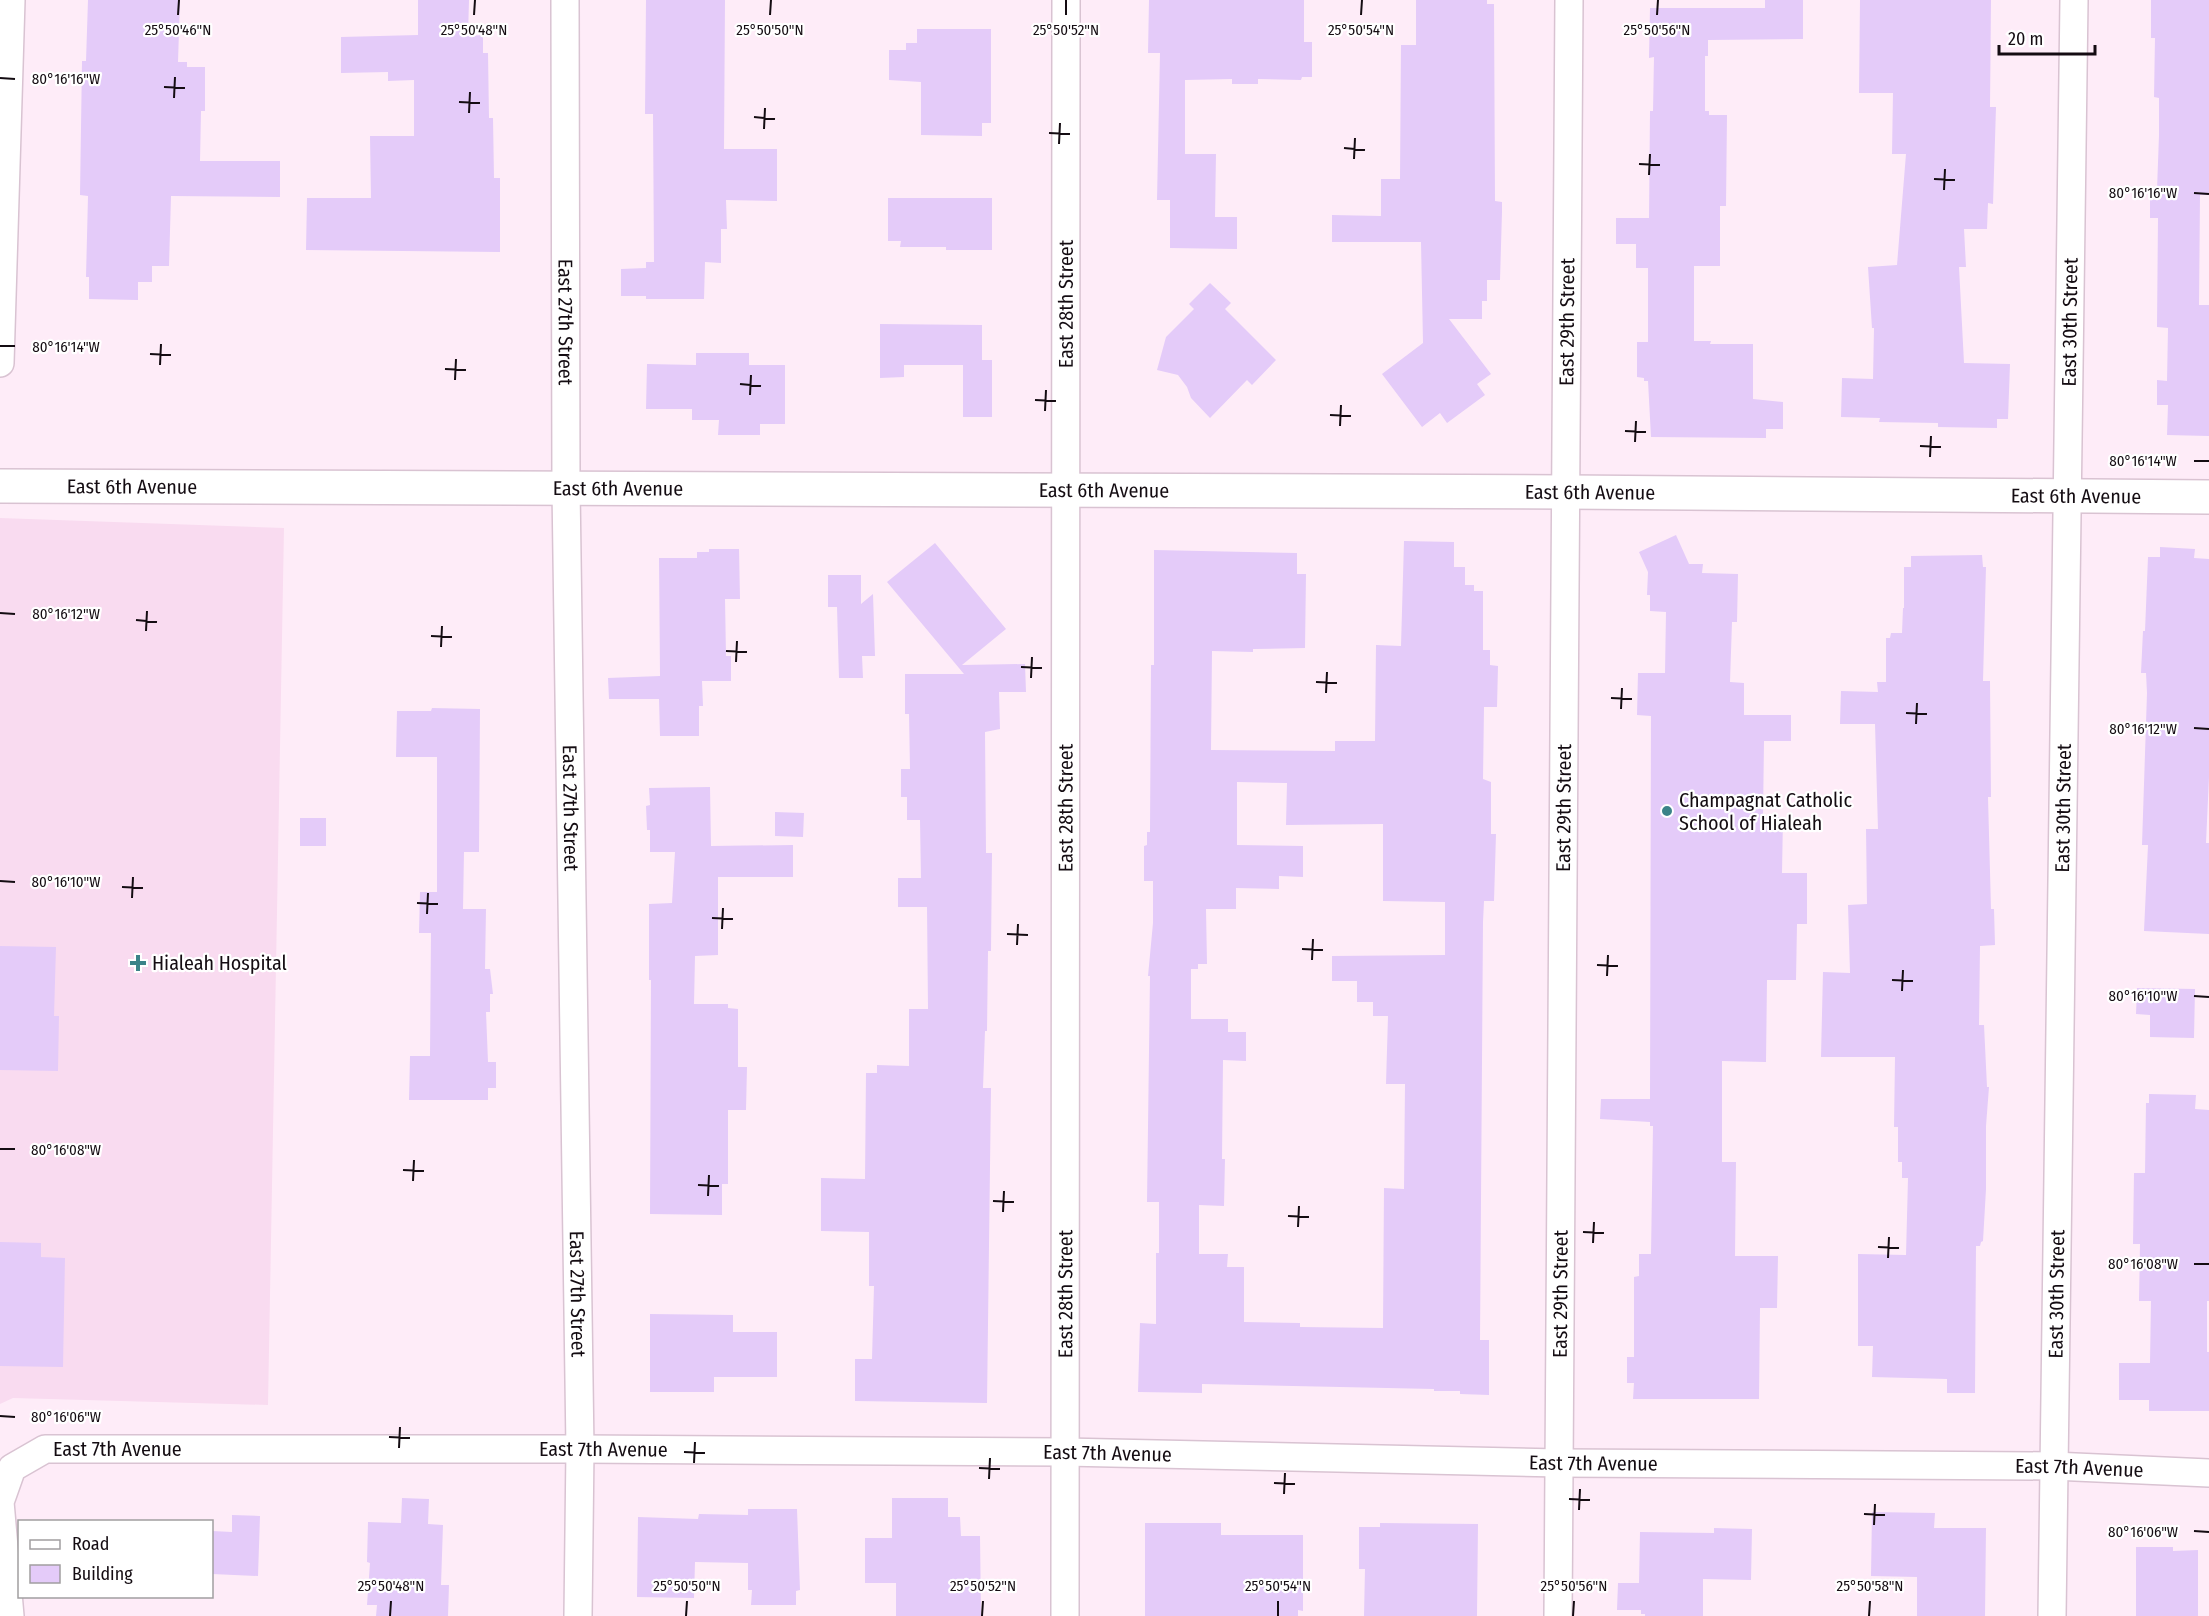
<svg xmlns="http://www.w3.org/2000/svg" width="2209" height="1616" font-family="'Fira Sans Condensed',sans-serif">
<style>
.built{fill:#f9dbf0}
.building{fill:#e4cbf9;fill-rule:evenodd}
.lines{fill:none;stroke-linecap:round;stroke-linejoin:round}
.minor-casing{stroke:#d9c3d2;stroke-width:30}
.tertiary-casing{stroke:#d9c3d2;stroke-width:36}
.minor{stroke:#fff;stroke-width:27}
.tertiary{stroke:#fff;stroke-width:33}
.ticks{fill:none;stroke:#140c12;stroke-width:2}
.poi-dot{fill:#3b8389;stroke:#fff;stroke-width:2}
.labels{text-anchor:middle;stroke-width:4.5;stroke-linejoin:round;paint-order:stroke}
.street-label{font-size:20px;fill:#140c12;stroke:#fff}
.poi-label{font-size:20px;fill:#140c12;stroke:#fff;text-anchor:start}
.ticks-label{font-size:15px;text-anchor:middle;fill:#140c12;stroke:#fff;stroke-width:4.5;stroke-linejoin:round;paint-order:stroke}
</style>
<rect width="100%" height="100%" fill="#feecf8"/>
<!-- built -->
<polygon class="built" points="0,518 284,528 268,1405 13,1398 0,1404"/>
<!-- building -->
<g class="building">
<polygon points="88,0 180,0 178,62 187,62 187,67 205,67 205,111 201,111 200,161 280,161 280,197 171,196 169,266 152,266 152,282 138,282 138,300 89,299 89,277 86,277 88,196 80,195 82,61 86,61"/>
<polygon points="418,0 469,0 468,36 483,35 483,53 488,53 489,118 493,118 494,178 500,178 500,252 306,250 307,198 371,198 370,136 414,136 414,80 388,81 388,72 341,73 341,37 418,35"/>
<polygon points="646,0 725,0 724,149 777,149 777,201 726,200 727,229 721,229 721,263 705,262 704,299 646,299 646,296 621,296 621,269 646,268 646,262 654,262 653,114 645,114"/>
<polygon points="1149,0 1304,0 1304,42 1312,42 1312,77 1302,77 1301,80 1258,79 1258,84 1232,84 1232,79 1185,80 1185,154 1216,154 1215,217 1237,217 1237,249 1170,248 1170,200 1157,200 1160,53 1148,53"/>
<polygon points="1416,0 1487,0 1487,4 1494,4 1495,201 1502,202 1502,212 1500,280 1487,280 1487,301 1482,301 1482,319 1449,319 1491,374 1477,384 1485,395 1447,423 1440,413 1422,427 1382,374 1423,343 1421,242 1332,242 1332,215 1381,216 1381,179 1400,179 1401,45 1416,45"/>
<polygon points="1765,0 1803,0 1803,39 1708,40 1708,56 1705,56 1705,111 1709,111 1709,115 1727,115 1726,206 1720,206 1720,266 1694,266 1694,341 1711,341 1710,344 1753,344 1753,399 1783,402 1783,429 1766,429 1766,438 1651,437 1648,381 1644,381 1644,378 1637,377 1637,342 1648,342 1648,268 1636,268 1636,244 1616,244 1616,218 1649,218 1650,111 1653,111 1654,57 1649,58 1650,8 1765,8"/>
<polygon points="1860,0 1991,0 1990,107 1996,107 1993,204 1988,203 1987,229 1964,229 1966,267 1959,267 1964,363 2010,364 2008,419 1997,419 1997,428 1938,427 1938,423 1879,422 1880,418 1841,417 1842,378 1873,379 1874,328 1872,328 1868,267 1897,265 1906,154 1892,154 1893,93 1859,93"/>
<polygon points="2151,0 2209,0 2209,195 2200,195 2199,305 2209,305 2209,436 2167,435 2168,405 2157,405 2157,380 2167,381 2168,328 2157,327 2158,218 2150,218 2150,190 2157,190 2159,135 2159,98 2154,97 2155,38 2151,38"/>
<polygon points="917,29 991,29 991,123 982,123 982,136 921,135 921,82 889,80 889,50 906,50 906,43 917,43"/>
<polygon points="888,198 992,198 992,250 946,250 946,247 900,247 901,241 888,241"/>
<polygon points="1210,283 1231,303 1225,309 1276,360 1252,385 1247,380 1210,418 1191,398 1187,387 1178,375 1157,370 1166,337 1194,309 1189,304"/>
<polygon points="880,324 982,325 982,360 992,360 992,417 963,417 963,365 904,365 904,377 880,378"/>
<polygon points="696,353 749,353 749,365 785,365 785,424 760,424 760,435 718,435 719,420 692,420 692,409 646,409 647,364 696,365"/>
<polygon points="1676,535 1689,564 1703,564 1702,573 1738,574 1737,622 1732,622 1730,682 1744,683 1744,715 1791,715 1791,741 1764,741 1763,817 1783,817 1782,873 1807,873 1807,924 1797,924 1796,980 1767,980 1766,1062 1722,1061 1722,1162 1736,1162 1735,1256 1778,1256 1777,1308 1760,1308 1759,1399 1633,1399 1634,1383 1627,1383 1627,1357 1634,1357 1634,1277 1639,1276 1639,1254 1651,1254 1653,1126 1650,1126 1650,1122 1600,1119 1601,1099 1650,1099 1651,716 1637,715 1638,673 1665,673 1666,612 1650,611 1650,595 1647,595 1648,572 1639,552"/>
<path d="M1404 541 1454 542V567H1465V585H1474V591H1483V650H1490V665L1498 666 1497 707H1484L1483 779 1491 782V834H1496L1494 901H1484L1483 922 1480 1340H1489V1395L1460 1394V1391H1434V1389L1202 1384V1393L1138 1392 1140 1323 1156 1324V1253H1159V1202H1147L1150 976H1148L1153 923V881H1144V846L1147 845V832H1150L1151 665H1154V550L1297 553V574H1306L1305 648 1253 649V652L1212 651 1211 750 1335 751V741H1375L1376 645 1401 646ZM1237 782 1287 783 1286 825 1383 824V901L1445 902V955L1332 956V981H1357V1002H1373V1016H1388L1386 1084H1405L1404 1189 1384 1188 1383 1328 1300 1327V1323L1244 1322V1267H1227L1228 1254H1199V1205L1224 1206 1225 1159H1222L1223 1060 1246 1061V1032H1228V1019H1191V969H1198V964H1207L1206 909H1236V888L1279 889V876L1303 877V846L1237 845Z"/>
<polygon points="935,543 1006,629 962,665 1025,664 1026,692 999,692 1000,729 985,732 986,853 992,853 991,951 988,951 987,1031 985,1031 983,1088 991,1088 987,1403 855,1401 855,1359 872,1359 874,1286 869,1286 869,1232 821,1231 821,1178 865,1179 866,1073 877,1073 877,1065 909,1066 909,1009 928,1009 927,907 898,907 898,878 921,878 920,820 907,820 907,797 901,797 901,769 910,769 909,714 905,714 905,674 964,674 887,582"/>
<polygon points="2160,547 2195,549 2194,558 2209,559 2209,777 2206,843 2209,843 2209,934 2144,931 2148,845 2142,845 2147,693 2146,673 2141,673 2143,631 2145,631 2148,557 2160,557"/>
<polygon points="709,549 739,549 740,599 725,599 726,656 731,656 731,681 702,681 703,706 699,706 699,736 660,736 659,699 609,699 608,678 660,676 659,558 697,558 697,552 709,552"/>
<polygon points="1982,555 1983,567 1986,567 1983,681 1990,681 1991,797 1988,797 1991,909 1994,909 1995,945 1980,946 1979,1025 1984,1025 1987,1087 1989,1087 1986,1126 1986,1189 1983,1241 1981,1242 1980,1246 1976,1246 1975,1393 1947,1393 1947,1379 1872,1377 1873,1346 1858,1346 1858,1254 1906,1255 1908,1178 1902,1178 1902,1162 1898,1162 1898,1127 1894,1127 1895,1057 1821,1057 1823,972 1850,973 1848,905 1867,904 1866,829 1878,829 1875,724 1840,724 1841,691 1878,692 1877,682 1886,682 1886,638 1890,638 1891,633 1902,633 1903,608 1904,608 1904,567 1911,567 1911,556"/>
<polygon points="828,575 861,575 861,604 873,594 875,656 862,656 863,678 839,678 837,607 828,607"/>
<polygon points="432,708 480,709 479,852 464,852 463,909 486,909 485,969 490,969 493,994 490,994 490,1012 486,1012 488,1062 496,1062 496,1088 488,1088 488,1100 409,1100 410,1056 430,1056 431,933 419,933 420,892 437,892 437,757 396,757 397,711 431,711"/>
<polygon points="710,787 711,846 793,845 793,877 718,877 718,955 695,956 694,1004 728,1004 728,1008 738,1009 738,1067 747,1067 746,1110 728,1110 728,1184 722,1184 722,1215 650,1214 651,980 649,980 649,904 672,903 675,852 650,852 650,830 647,830 646,806 650,805 649,788"/>
<polygon points="775,812 804,813 803,837 775,836"/>
<rect x="300" y="818" width="26" height="28"/>
<polygon points="0,946 56,947 54,1016 59,1016 58,1071 0,1070"/>
<polygon points="2137,988 2195,989 2194,1038 2150,1037 2150,1015 2136,1014"/>
<polygon points="2149,1094 2196,1095 2195,1109 2209,1110 2209,1301 2207,1301 2207,1352 2209,1352 2209,1411 2149,1411 2149,1400 2119,1400 2119,1363 2150,1363 2151,1301 2139,1301 2140,1244 2133,1244 2134,1173 2145,1173 2146,1103 2149,1103"/>
<polygon points="0,1242 41,1243 41,1257 65,1258 63,1367 0,1366"/>
<polygon points="650,1314 733,1315 733,1332 777,1332 777,1377 714,1377 714,1392 650,1392"/>
<polygon points="402,1498 429,1499 428,1524 443,1525 441,1585 449,1585 448,1616 376,1616 377,1605 367,1605 370,1563 367,1562 368,1522 401,1523"/>
<polygon points="892,1498 948,1498 948,1517 960,1517 961,1536 980,1536 981,1616 896,1616 896,1583 865,1583 865,1538 892,1538"/>
<polygon points="748,1509 797,1509 800,1590 796,1591 796,1605 751,1605 752,1590 748,1590 748,1563 695,1562 694,1598 637,1597 638,1517 698,1519 699,1514 748,1515"/>
<polygon points="1872,1512 1935,1513 1934,1528 1986,1528 1985,1616 1917,1616 1917,1577 1871,1576"/>
<polygon points="232,1515 260,1516 258,1576 212,1574 212,1531 232,1532"/>
<polygon points="1145,1523 1221,1523 1221,1535 1303,1535 1303,1611 1298,1610 1298,1616 1145,1616"/>
<polygon points="1380,1523 1478,1524 1477,1616 1364,1616 1365,1569 1359,1569 1359,1527 1380,1527"/>
<polygon points="1714,1528 1752,1529 1751,1580 1703,1579 1703,1616 1645,1616 1645,1614 1641,1614 1641,1610 1617,1610 1618,1583 1639,1583 1640,1532 1714,1533"/>
<polygon points="2136,1547 2173,1547 2173,1551 2198,1550 2198,1616 2136,1616"/>
</g>
<g class="lines">
<defs>
<g id="minor">
<path id="s1" d="M565 0 566 488 580 1449 578 1616"/>
<polyline points="0,363 11,0"/>
<path id="s2" d="M10 1616 0 1502 12 1468 45 1449H580L1065 1452 1559 1463 2053 1466 2209 1473"/>
<path id="s3" d="M1065 1616 1066 0"/>
<path id="s4" d="M1558 1616 1569 0"/>
<path id="s5" d="M2052 1616 2074 0"/>
</g>
<g id="tertiary">
<path id="s6" d="M0 486 1566 492 2209 497"/>
</g>
</defs>
<!-- minor casing -->
<use href="#minor" class="minor-casing"/>
<!-- tertiary casing -->
<use href="#tertiary" class="tertiary-casing"/>
<!-- minor -->
<use href="#minor" class="minor"/>
<!-- tertiary -->
<use href="#tertiary" class="tertiary"/>
</g>
<!-- ticks -->
<path class="ticks" d="M178 15 179 0M474 15 475 0M770 15 771 0M1066 15V0M1361 15 1362 0M1657 15 1658 0M0 78 15 79M164 87 185 88M174 98 175 77M459 102 480 103M469 113 470 92M754 117 775 119M764 129 765 108M1049 133 1070 134M1059 144 1060 123M1344 148 1365 150M1354 159 1355 138M1639 164 1660 165M1649 175 1650 154M1934 179 1955 180M1944 190 1945 169M2194 193 2209 194M0 346H15M150 354 171 355M160 365 161 344M445 369 466 370M455 380 456 359M740 384 761 386M750 395 751 375M1035 400 1056 401M1045 411 1046 390M1330 415 1351 416M1340 426 1341 405M1625 431 1646 432M1635 442 1636 421M1920 446 1941 447M1930 457 1931 436M2194 461H2209M0 613 15 614M136 620 157 622M146 631 147 611M431 636 452 637M441 647 442 626M726 651 747 652M736 662 737 641M1021 667 1042 668M1031 678 1032 657M1316 682 1337 683M1326 693 1327 672M1611 698 1632 699M1621 709 1622 688M1906 713 1927 714M1916 724 1917 703M2194 728 2209 729M0 881 15 882M122 887 143 888M132 898 133 877M417 903 438 904M427 914 428 893M712 918 733 919M722 929 723 908M1007 934 1028 935M1017 945 1018 924M1302 949 1323 950M1312 960 1313 939M1597 965 1618 966M1607 976 1608 955M1892 980 1913 981M1902 991 1903 970M2194 996 2209 997M0 1149H15M403 1170 424 1171M413 1181 414 1160M698 1185 719 1186M708 1196 709 1175M993 1201 1014 1202M1003 1212 1004 1191M1288 1216 1309 1217M1298 1227 1299 1206M1583 1232 1604 1233M1593 1243 1594 1222M1878 1247 1899 1248M1888 1258 1889 1237M2194 1264H2209M0 1416 15 1417M389 1437 410 1438M399 1448 400 1427M684 1452 705 1453M694 1463 695 1442M979 1468 1000 1469M989 1479 990 1458M1274 1483 1295 1484M1284 1494 1285 1473M1569 1499 1590 1500M1579 1510 1580 1489M1864 1514 1885 1515M1874 1525 1875 1504M2194 1531 2209 1532M390 1616 391 1601M686 1616 687 1601M982 1616 983 1601M1278 1616V1601M1573 1616 1574 1601M1869 1616 1870 1601"/>
<!-- markers -->
<g class="poi-dot">
<circle cx="1667" cy="811" r="6"/>
<path d="M135 954h6v6h6v6h-6v6h-6v-6h-6v-6h6z"/>
</g>
<g class="labels">
<!-- street labels -->
<g class="street-label">
<text dy="7" stroke="none"><textPath href="#s3" startOffset="1312">East 28th Street</textPath></text>
<text dy="7" stroke="none"><textPath href="#s1" startOffset="322">East 27th Street</textPath></text>
<text dy="7" stroke="none"><textPath href="#s4" startOffset="1294">East 29th Street</textPath></text>
<text dy="7" stroke="none"><textPath href="#s5" startOffset="1294">East 30th Street</textPath></text>
<text dy="7" stroke="none"><textPath href="#s6" startOffset="132">East 6th Avenue</textPath></text>
<text dy="7" stroke="none"><textPath href="#s6" startOffset="618">East 6th Avenue</textPath></text>
<text dy="7" stroke="none"><textPath href="#s6" startOffset="1104">East 6th Avenue</textPath></text>
<text dy="7" stroke="none"><textPath href="#s6" startOffset="1590">East 6th Avenue</textPath></text>
<text dy="7" stroke="none"><textPath href="#s6" startOffset="2076">East 6th Avenue</textPath></text>
<text dy="7" stroke="none"><textPath href="#s1" startOffset="808">East 27th Street</textPath></text>
<text dy="7" stroke="none"><textPath href="#s3" startOffset="808">East 28th Street</textPath></text>
<text dy="7" stroke="none"><textPath href="#s4" startOffset="808">East 29th Street</textPath></text>
<text dy="7" stroke="none"><textPath href="#s5" startOffset="808">East 30th Street</textPath></text>
<text dy="7" stroke="none"><textPath href="#s1" startOffset="1294">East 27th Street</textPath></text>
<text dy="7" stroke="none"><textPath href="#s3" startOffset="322">East 28th Street</textPath></text>
<text dy="7" stroke="none"><textPath href="#s4" startOffset="322">East 29th Street</textPath></text>
<text dy="7" stroke="none"><textPath href="#s5" startOffset="322">East 30th Street</textPath></text>
<text dy="7" stroke="none"><textPath href="#s2" startOffset="747">East 7th Avenue</textPath></text>
<text dy="7" stroke="none"><textPath href="#s2" startOffset="261">East 7th Avenue</textPath></text>
<text dy="7" stroke="none"><textPath href="#s2" startOffset="1251">East 7th Avenue</textPath></text>
<text dy="7" stroke="none"><textPath href="#s2" startOffset="1737">East 7th Avenue</textPath></text>
<text dy="7" stroke="none"><textPath href="#s2" startOffset="2223">East 7th Avenue</textPath></text>
</g>
<!-- poi labels -->
<g class="poi-label">
<text x="1679" y="807">Champagnat Catholic<tspan x="1679" dy="23">School of Hialeah</tspan></text>
<text x="152" y="970">Hialeah Hospital</text>
</g>
</g>
<g class="ticks-label">
<text x="178" y="35">25°50'46"N</text>
<text x="474" y="35">25°50'48"N</text>
<text x="770" y="35">25°50'50"N</text>
<text x="1066" y="35">25°50'52"N</text>
<text x="1361" y="35">25°50'54"N</text>
<text x="1657" y="35">25°50'56"N</text>
<text x="66" y="84">80°16'16"W</text>
<text x="2143" y="198">80°16'16"W</text>
<text x="66" y="352">80°16'14"W</text>
<text x="2143" y="466">80°16'14"W</text>
<text x="66" y="619">80°16'12"W</text>
<text x="2143" y="734">80°16'12"W</text>
<text x="66" y="887">80°16'10"W</text>
<text x="2143" y="1001">80°16'10"W</text>
<text x="66" y="1155">80°16'08"W</text>
<text x="2143" y="1269">80°16'08"W</text>
<text x="66" y="1422">80°16'06"W</text>
<text x="2143" y="1537">80°16'06"W</text>
<text x="391" y="1591">25°50'48"N</text>
<text x="687" y="1591">25°50'50"N</text>
<text x="983" y="1591">25°50'52"N</text>
<text x="1278" y="1591">25°50'54"N</text>
<text x="1574" y="1591">25°50'56"N</text>
<text x="1870" y="1591">25°50'58"N</text>
</g>
<!-- legend -->
<rect x="18" y="1520" width="195" height="78" fill="#ffffff" stroke="#a19ea0" stroke-width="1.5"/>
<rect x="30" y="1540" width="30" height="9" fill="#ffffff" stroke="#a19ea0" stroke-width="1.5"/>
<text x="72" y="1550" font-size="18" fill="#140c12">Road</text>
<rect x="30" y="1565" width="30" height="18" fill="#e4cbf9" stroke="#a19ea0" stroke-width="1.5"/>
<text x="72" y="1580" font-size="18" fill="#140c12">Building</text>
<!-- scale -->
<path d="M1999 45v9h96v-9" fill="none" stroke="#140c12" stroke-width="3"/>
<text x="2008" y="45" font-size="18" fill="#140c12" stroke="#ffffff" stroke-width="4.5" paint-order="stroke">20 m</text>
</svg>
